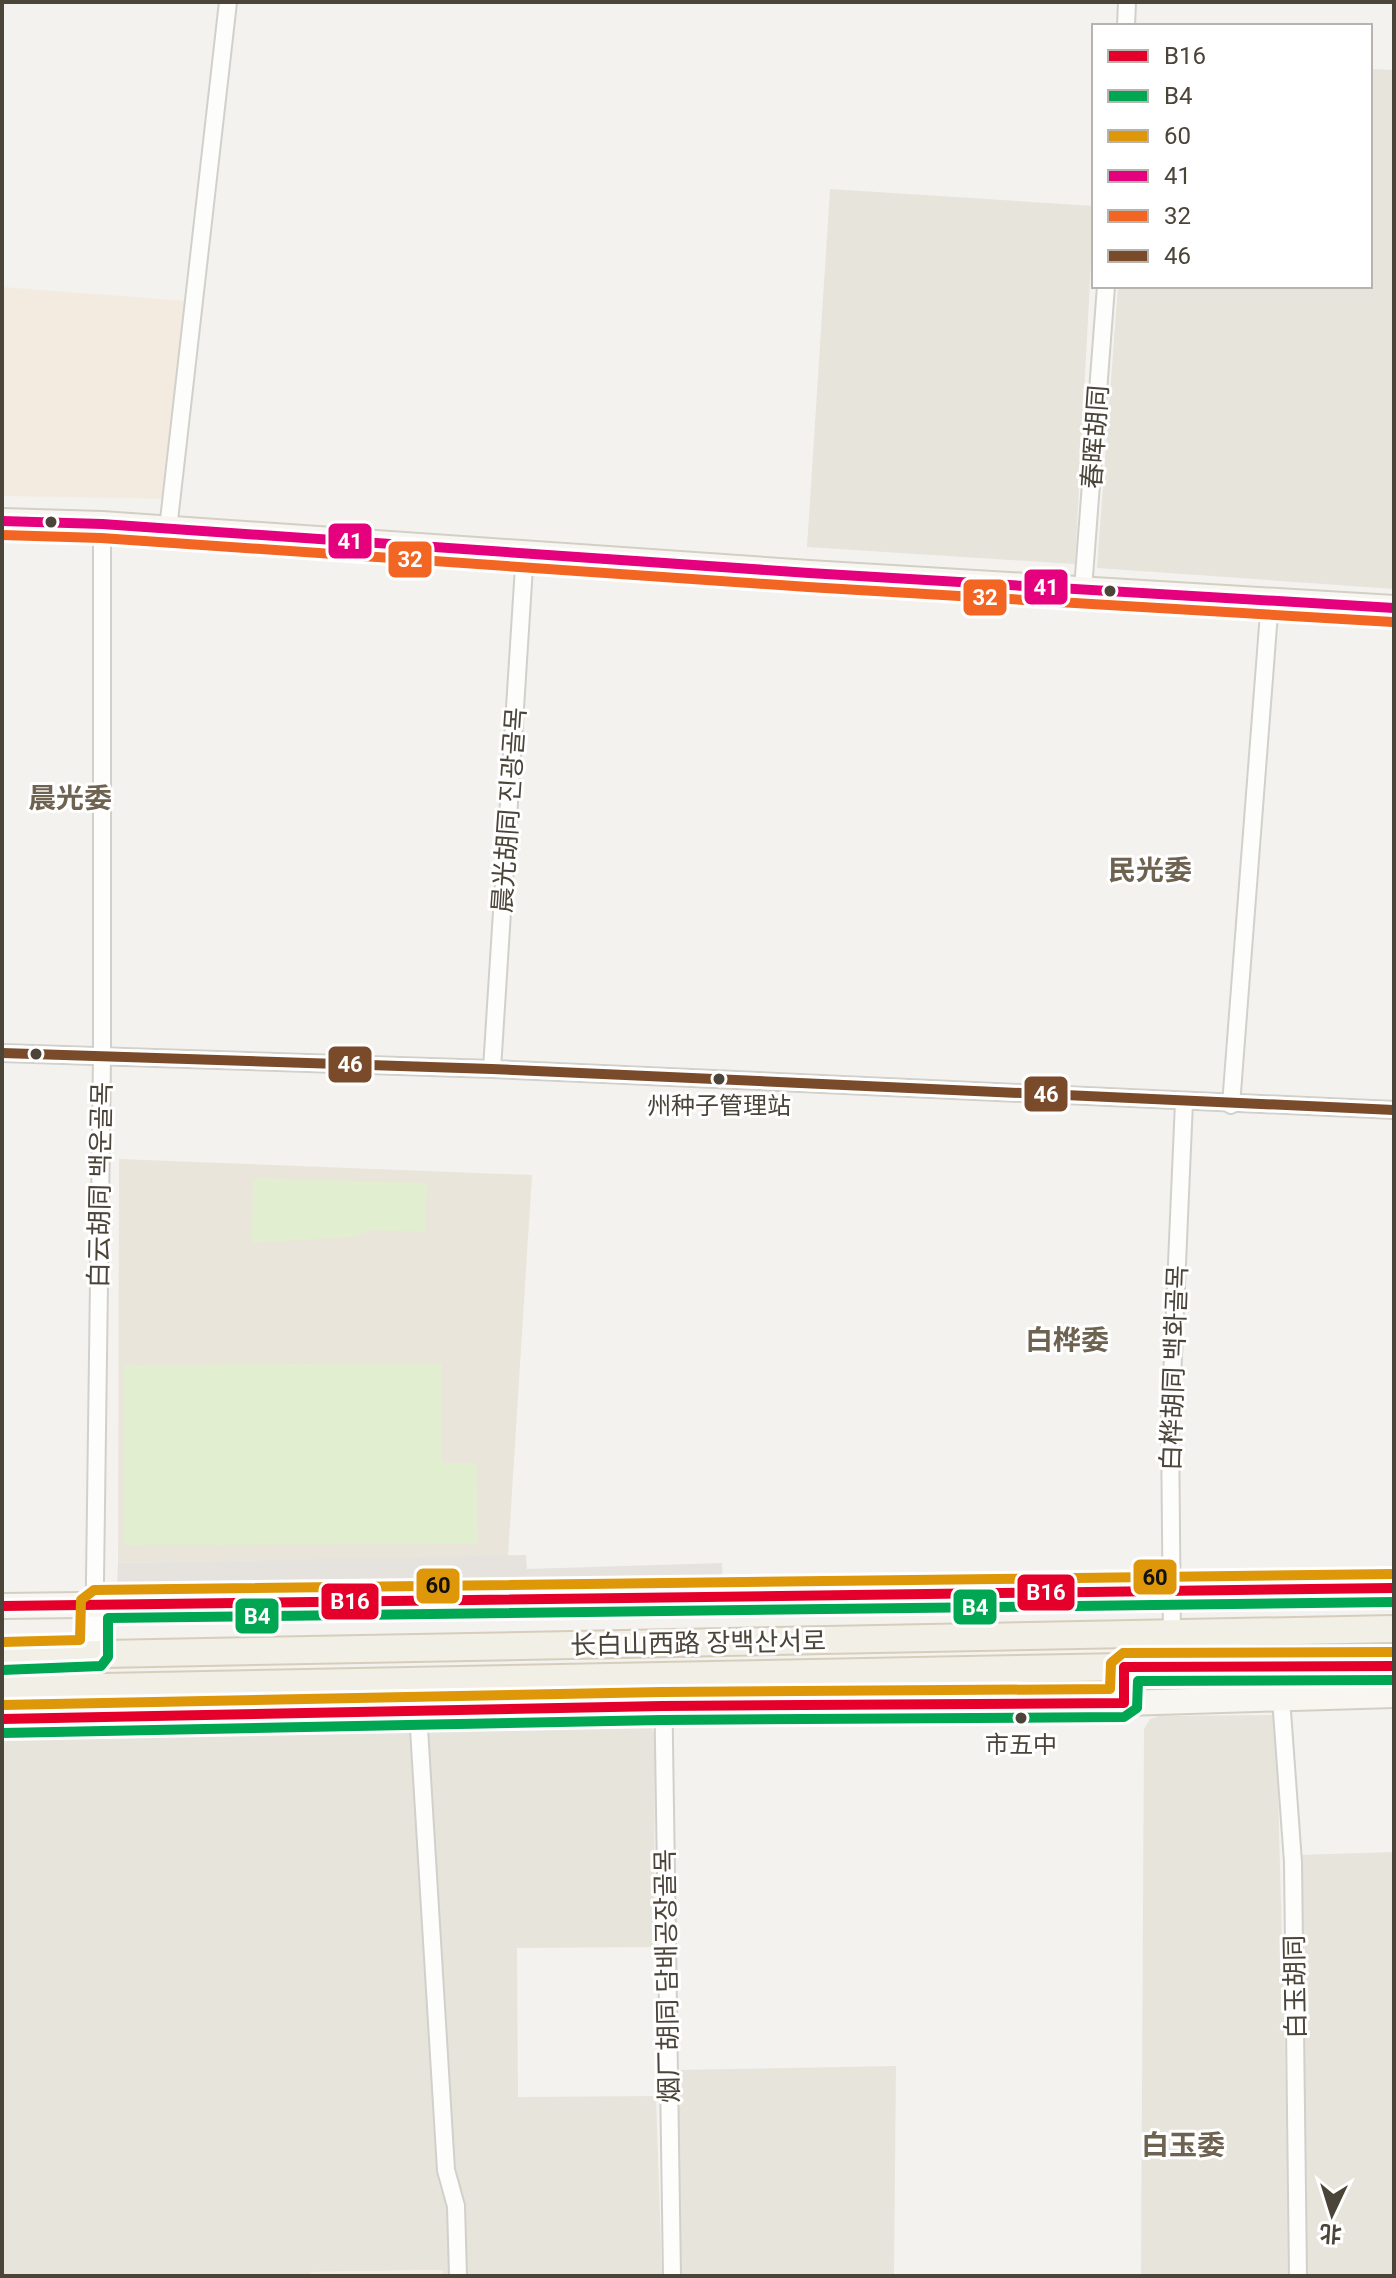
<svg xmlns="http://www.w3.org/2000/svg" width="1396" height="2278" font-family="Roboto,'Noto Sans SC','Noto Sans KR',sans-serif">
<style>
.residential{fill:#e7e4dc}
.commercial{fill:#f3ebdf}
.education{fill:#eae5da}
.green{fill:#e1eecf}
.parking{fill:#e6e3df}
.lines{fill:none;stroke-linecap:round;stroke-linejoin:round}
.street-casing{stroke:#d2d0cb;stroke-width:20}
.secondary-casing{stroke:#d3cfc5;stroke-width:28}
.primary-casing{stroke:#d6cebb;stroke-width:30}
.street{stroke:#fdfdfc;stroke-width:16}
.secondary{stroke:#f7f6f1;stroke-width:24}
.primary{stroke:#f2efe6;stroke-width:26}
.bus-1-casing{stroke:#fff;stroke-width:16}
.bus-2-casing{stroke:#fff;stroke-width:16}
.bus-3-casing{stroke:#fff;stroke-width:16}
.bus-4-casing{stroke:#fff;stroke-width:16}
.bus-5-casing{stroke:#fff;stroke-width:16}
.bus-6-casing{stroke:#fff;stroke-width:16}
.bus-1{stroke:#e4002b;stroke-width:10}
.bus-2{stroke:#00a651;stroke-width:10}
.bus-3{stroke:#dd9709;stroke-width:10}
.bus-4{stroke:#e5007d;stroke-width:10}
.bus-5{stroke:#f26522;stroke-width:10}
.bus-6{stroke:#7a4b2a;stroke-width:10}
.bus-dot{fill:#4b4439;stroke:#fff;stroke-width:3}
.labels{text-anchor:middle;stroke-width:6;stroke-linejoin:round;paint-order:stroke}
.bus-label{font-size:24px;fill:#4b4439;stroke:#fff}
.street-label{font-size:26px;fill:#4b4439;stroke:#fff}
.neighbourhood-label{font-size:28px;font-weight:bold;fill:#6e6250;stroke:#fff}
.line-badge{stroke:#fff;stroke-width:3}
.badge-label{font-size:22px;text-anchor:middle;font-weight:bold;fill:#fff}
.pale-badge-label{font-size:22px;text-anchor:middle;font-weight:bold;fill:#111}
</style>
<rect width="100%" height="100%" fill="#f4f2ee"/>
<!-- residential -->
<g class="residential">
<polygon points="1370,69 1394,70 1394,589 1097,568 1118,286 1370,286"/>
<polygon points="830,189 1094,206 1075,564 807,547"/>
<polygon points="1276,1715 1291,2276 1141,2276 1144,1729 1150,1719 1158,1716"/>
<polygon points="640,1722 651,1726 655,1735 654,1947 517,1948 518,2097 656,2096 662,2276 443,2276 442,2270 311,2272 311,2276 2,2276 2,1734"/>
<polygon points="1394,1852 1394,2276 1305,2276 1298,1855"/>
<polygon points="896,2066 894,2276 681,2276 676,2070"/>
</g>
<!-- commercial -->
<g class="commercial">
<polygon points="2,287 189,301 169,499 2,496"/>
<polygon points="443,2270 443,2276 311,2276 311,2272"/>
</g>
<!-- education -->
<polygon class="education" points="119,1159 532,1175 508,1556 118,1563"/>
<!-- green -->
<g class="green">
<polygon points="253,1178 427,1183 425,1232 373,1230 352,1237 252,1243"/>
<polygon points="442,1363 442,1463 477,1463 478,1544 124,1545 123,1365"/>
</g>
<!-- parking -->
<polygon class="parking" points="526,1555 527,1569 722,1563 723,1586 117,1590 118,1563"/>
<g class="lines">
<defs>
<g id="street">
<polyline points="1126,26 1127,2"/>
<polyline points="168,529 228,2"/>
<polyline points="1083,589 1106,286"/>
<polyline points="2,1053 492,1069 1394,1110"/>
<polyline points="492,1069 525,551"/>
<polyline points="1231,1105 1270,600"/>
<polyline points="1172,1634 1170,1425 1184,1102"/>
<polyline points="94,1654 102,1058 102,524"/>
<polyline points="663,1676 672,2276"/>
<polyline points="1281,1698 1293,1862 1298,2276"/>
<polyline points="418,1712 446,2170 456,2206 458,2276"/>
</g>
<g id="secondary">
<polyline points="2,521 102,524 809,573 1394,608"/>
<polyline points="2,1606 1394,1588"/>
<polyline points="2,1719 662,1706 1124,1703 1394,1695"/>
</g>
<g id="primary">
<polyline points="2,1656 1394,1629"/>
<polyline points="1124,1667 1124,1703"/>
<polyline points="2,1689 1124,1667 1394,1666"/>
</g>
</defs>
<!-- street casing -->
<use href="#street" class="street-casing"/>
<!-- secondary casing -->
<use href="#secondary" class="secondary-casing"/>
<!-- primary casing -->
<use href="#primary" class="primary-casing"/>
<!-- street -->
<use href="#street" class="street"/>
<!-- secondary -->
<use href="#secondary" class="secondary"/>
<!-- primary -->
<use href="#primary" class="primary"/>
<defs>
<g id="bus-1">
<polyline points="2,1606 1394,1588"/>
<polyline points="2,1719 662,1706 1124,1703 1124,1667 1394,1666"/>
</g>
<g id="bus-2">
<polyline points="2,1670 101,1666 108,1657 108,1618 1394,1602"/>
<polyline points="2,1733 662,1720 1124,1717 1137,1708 1138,1681 1394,1680"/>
</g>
<g id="bus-3">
<polyline points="2,1642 80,1640 81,1600 94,1590 1394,1574"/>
<polyline points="2,1705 662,1692 1110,1689 1111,1663 1123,1653 1394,1652"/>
</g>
<polyline id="bus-4" points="2,521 102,524 809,573 1394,608"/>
<polyline id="bus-5" points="2,535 101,538 808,587 1393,622"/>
<polyline id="bus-6" points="2,1053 492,1069 1394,1110"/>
</defs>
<!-- bus-1 casing -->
<use href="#bus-1" class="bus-1-casing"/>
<!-- bus-2 casing -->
<use href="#bus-2" class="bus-2-casing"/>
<!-- bus-3 casing -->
<use href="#bus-3" class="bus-3-casing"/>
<!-- bus-4 casing -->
<use href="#bus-4" class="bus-4-casing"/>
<!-- bus-5 casing -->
<use href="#bus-5" class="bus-5-casing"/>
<!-- bus-6 casing -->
<use href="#bus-6" class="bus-6-casing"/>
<!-- bus-1 -->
<use href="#bus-1" class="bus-1"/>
<!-- bus-2 -->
<use href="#bus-2" class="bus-2"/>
<!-- bus-3 -->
<use href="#bus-3" class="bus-3"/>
<!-- bus-4 -->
<use href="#bus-4" class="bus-4"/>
<!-- bus-5 -->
<use href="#bus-5" class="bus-5"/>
<!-- bus-6 -->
<use href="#bus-6" class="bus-6"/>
</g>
<!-- markers -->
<g class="bus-dot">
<circle cx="51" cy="522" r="7"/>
<circle cx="1110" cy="591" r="7"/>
<circle cx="36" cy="1054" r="7"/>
<circle cx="719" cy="1079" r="7"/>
<circle cx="1021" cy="1718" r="7"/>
</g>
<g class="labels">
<!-- bus labels -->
<g class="bus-label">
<text x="719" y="1114">州种子管理站</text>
<text x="1021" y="1753">市五中</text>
</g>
<!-- street labels -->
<g class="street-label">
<text transform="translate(1095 437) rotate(-86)" y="9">春晖胡同</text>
<text transform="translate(509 810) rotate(-86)" y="9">晨光胡同 진광골목</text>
<text transform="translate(100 1185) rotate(-89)" y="9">白云胡同 백운골목</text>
<text transform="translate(1174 1368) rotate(-88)" y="9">白桦胡同 백화골목</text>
<text transform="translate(698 1643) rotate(-1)" y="9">长白山西路 장백산서로</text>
<text transform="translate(667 1976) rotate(-91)" y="9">烟厂胡同 담배공장골목</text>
<text transform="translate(1295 1987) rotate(-91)" y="9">白玉胡同</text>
</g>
<!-- neighbourhood labels -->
<g class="neighbourhood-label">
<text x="70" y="808">晨光委</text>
<text x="1150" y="880">民光委</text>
<text x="1067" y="1350">白桦委</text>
<text x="1183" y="2155">白玉委</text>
</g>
</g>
<g class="line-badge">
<rect x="327" y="522" width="46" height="38" rx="8" fill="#e5007d"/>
<rect x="387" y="540" width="46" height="39" rx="8" fill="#f26522"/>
<rect x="1023" y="568" width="46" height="38" rx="8" fill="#e5007d"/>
<rect x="962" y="578" width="46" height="39" rx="8" fill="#f26522"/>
<rect x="327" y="1045" width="46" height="39" rx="8" fill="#7a4b2a"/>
<rect x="1023" y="1075" width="46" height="38" rx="8" fill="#7a4b2a"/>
<rect x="1132" y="1558" width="46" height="38" rx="8" fill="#dd9709"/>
<rect x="415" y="1567" width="46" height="38" rx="8" fill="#dd9709"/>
<rect x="1016" y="1573" width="60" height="39" rx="8" fill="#e4002b"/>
<rect x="320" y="1582" width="60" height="39" rx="8" fill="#e4002b"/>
<rect x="952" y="1588" width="46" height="38" rx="8" fill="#00a651"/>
<rect x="234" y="1597" width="46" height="38" rx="8" fill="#00a651"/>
</g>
<g class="badge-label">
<text x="350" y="549">41</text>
<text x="410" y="567">32</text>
<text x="1046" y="595">41</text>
<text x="985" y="605">32</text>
<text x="350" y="1072">46</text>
<text x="1046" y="1102">46</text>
<text x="1046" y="1600">B16</text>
<text x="350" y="1609">B16</text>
<text x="975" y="1615">B4</text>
<text x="257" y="1624">B4</text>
</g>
<g class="pale-badge-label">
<text x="1155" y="1585">60</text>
<text x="438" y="1593">60</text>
</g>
<!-- border -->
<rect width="1396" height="2278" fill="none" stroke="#4b4439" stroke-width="8"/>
<!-- legend -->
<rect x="1092" y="24" width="280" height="264" fill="#ffffff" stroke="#b7b4b0" stroke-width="2"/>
<rect x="1108" y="50" width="40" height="12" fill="#e4002b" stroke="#b7b4b0" stroke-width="2"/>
<text x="1164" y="64" font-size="24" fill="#4b4439">B16</text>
<rect x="1108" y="90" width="40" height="12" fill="#00a651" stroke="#b7b4b0" stroke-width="2"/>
<text x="1164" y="104" font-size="24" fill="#4b4439">B4</text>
<rect x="1108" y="130" width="40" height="12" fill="#dd9709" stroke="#b7b4b0" stroke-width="2"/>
<text x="1164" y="144" font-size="24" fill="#4b4439">60</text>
<rect x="1108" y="170" width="40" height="12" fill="#e5007d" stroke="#b7b4b0" stroke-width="2"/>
<text x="1164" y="184" font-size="24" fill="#4b4439">41</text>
<rect x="1108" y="210" width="40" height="12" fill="#f26522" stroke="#b7b4b0" stroke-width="2"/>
<text x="1164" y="224" font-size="24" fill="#4b4439">32</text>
<rect x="1108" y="250" width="40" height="12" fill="#7a4b2a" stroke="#b7b4b0" stroke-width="2"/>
<text x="1164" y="264" font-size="24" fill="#4b4439">46</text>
<!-- north arrow -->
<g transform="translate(1332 2214) rotate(184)" stroke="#ffffff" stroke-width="6" paint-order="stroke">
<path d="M0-6L14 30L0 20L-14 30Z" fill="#4b4439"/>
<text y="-12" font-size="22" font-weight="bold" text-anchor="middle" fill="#4b4439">北</text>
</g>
</svg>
